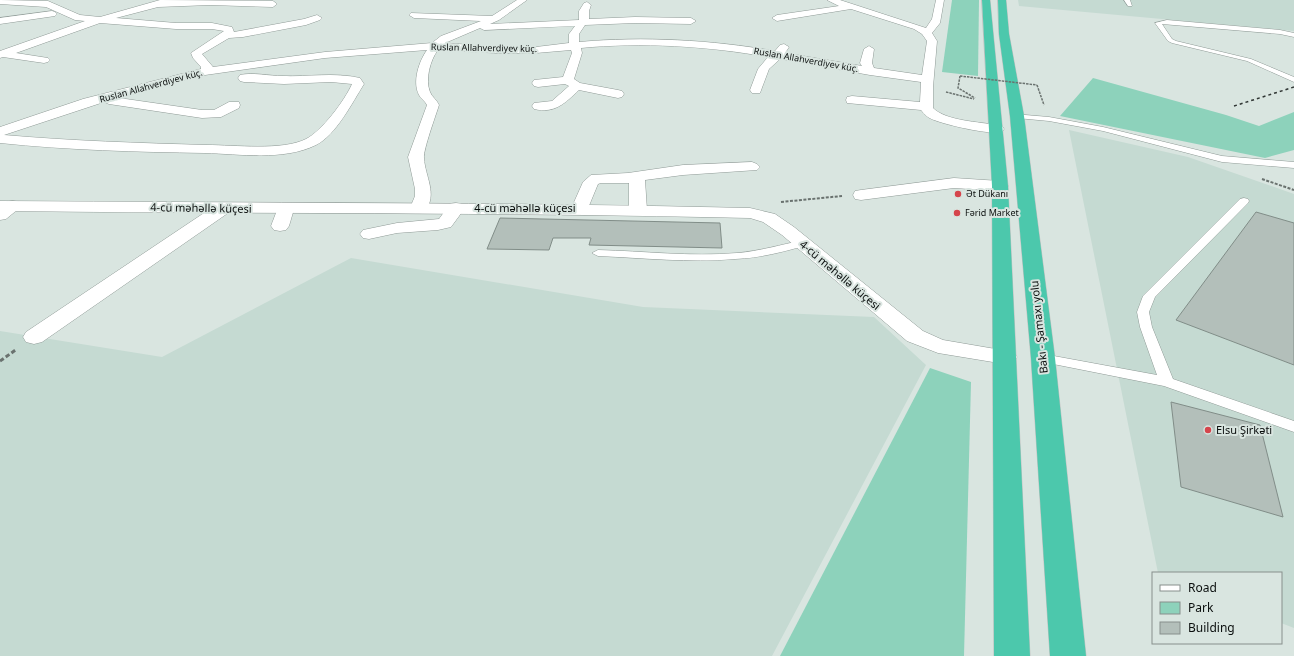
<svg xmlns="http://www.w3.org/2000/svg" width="1294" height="656" font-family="'Noto Sans',sans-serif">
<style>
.built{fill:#c5dad2}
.green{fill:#8dd2bb}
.building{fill:#b3bfba;stroke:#818d88}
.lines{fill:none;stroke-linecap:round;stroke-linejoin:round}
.service-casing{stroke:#8f9a96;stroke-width:1}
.minor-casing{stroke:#8f9a96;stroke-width:1}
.tertiary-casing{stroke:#8f9a96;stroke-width:1}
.trunk-casing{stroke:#c0c1c0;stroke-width:1}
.path-far2{stroke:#6a726f;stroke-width:1.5;stroke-dasharray:2.5 1;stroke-linecap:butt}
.path-far1{stroke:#6a726f;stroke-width:2;stroke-dasharray:3 1.5;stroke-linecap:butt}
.path{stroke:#6a726f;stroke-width:3;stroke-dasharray:4.5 2.5;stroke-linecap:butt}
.service{fill:#fff;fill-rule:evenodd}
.minor{fill:#fff;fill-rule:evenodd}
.tertiary{fill:#fff;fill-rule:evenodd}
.trunk{fill:#4cc8ac;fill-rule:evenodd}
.rail{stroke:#303634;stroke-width:1.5;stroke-dasharray:3 3;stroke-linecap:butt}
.path-bridge{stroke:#6a726f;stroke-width:1.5;stroke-dasharray:2.5 1;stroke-linecap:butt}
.poi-dot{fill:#d5454c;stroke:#d9e5e0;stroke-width:1.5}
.labels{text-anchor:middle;stroke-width:4;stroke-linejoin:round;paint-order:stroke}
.far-street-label{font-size:9px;fill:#0b0f0e;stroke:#d9e5e0}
.far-poi-label{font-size:9px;fill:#0b0f0e;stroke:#d9e5e0;text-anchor:start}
.street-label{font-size:11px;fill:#0b0f0e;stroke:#d9e5e0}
.poi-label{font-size:11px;fill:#0b0f0e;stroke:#d9e5e0;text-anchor:start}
</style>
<rect width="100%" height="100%" fill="#d9e5e0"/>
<!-- built -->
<g class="built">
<polygon points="1018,0 1294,0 1294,31 1019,6"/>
<polygon points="1069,130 1188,157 1294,194 1294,628 1281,623 1281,573 1158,573"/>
<polygon points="351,258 643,307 874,317 926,365 772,656 0,656 0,331 162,357"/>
</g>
<!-- green -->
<g class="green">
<polygon points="952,0 979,0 978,76 942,72"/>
<polygon points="1093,78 1226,115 1259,126 1294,112 1294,150 1265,158 1060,116"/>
<polygon points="930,368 971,382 964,656 780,656"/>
</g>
<!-- building -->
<g class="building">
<polygon points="1256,212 1294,223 1294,365 1176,320"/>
<polygon points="500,218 720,223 722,248 589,245 591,238 553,238 549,250 487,249"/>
<polygon points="1171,402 1260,425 1283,517 1181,487"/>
</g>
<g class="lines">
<defs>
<g id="service">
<polygon points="1124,0 1130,0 1132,6 1128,6"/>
<polygon points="1167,20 1280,30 1294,33 1294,37 1280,34 1162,24 1172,39 1176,41 1251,59 1294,77 1294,82 1247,61 1172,43 1168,41 1155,23"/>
<polygon points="1014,114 1049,117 1103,127 1222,156 1294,162 1294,168 1222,162 1103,131 1049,121 1017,118 1014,118"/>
<polygon points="1244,198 1248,199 1249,201 1248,203 1155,297 1149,312 1152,327 1173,379 1294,421 1294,432 1164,386 1038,361 1036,358 1038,355 1043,354 1157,375 1140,327 1137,312 1143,296 1240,199"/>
<path d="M803 240 808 243 807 245C783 252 760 258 735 259 689 263 644 258 598 256L592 253 598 250C644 251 690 257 737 253 759 251 781 245 803 240Z"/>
</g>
<g id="minor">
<path d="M0 0 48 1 80 15 100 17 160 0 273 1 277 4 273 7 210 5 158 7 116 18 176 23H212L232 27 234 32 304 19 317 15 322 18 320 20 306 25 243 37 229 38 202 54 213 67 325 52 432 43 441 36 481 21 414 18 409 15 411 13 492 16 517 0H527L499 20 490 24 579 20V11L584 3 587 2 591 5 589 11V19L635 17 691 18 696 21 691 24 635 23 585 25 579 34V42C644 36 711 40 775 51L780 45 784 44 789 47 785 53 862 66 860 63 864 49 869 46 874 49 872 63 874 68 922 75 927 41 922 34 914 29 851 9 777 21 772 18 777 15 839 6 827 0H840L926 28 932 19 936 0H944L940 23 932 33 937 41 933 87V108C946 121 980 122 997 125L1002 126 1004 129 1002 132C989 135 947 125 934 120 928 118 925 115 921 110L847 103 846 100 847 97 852 96 920 102 921 82 870 75 780 59 769 69 760 93H752L750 90 758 69 768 57C708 46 641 42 581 48L582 53 574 79 580 83 618 90 622 91 624 94 622 97 618 98 579 90C565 103 555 114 534 109L532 106 534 103 552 101 569 86 565 84 538 87 534 86 532 83 534 80 563 77 572 53 571 50 536 53H497L438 50C430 60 425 80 430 92 432 97 437 100 439 105 436 115 423 150 424 158 425 177 438 193 425 212L419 213 413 212 410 208 415 196V189L408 157 427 105C425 101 421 99 419 95 412 82 419 61 427 50L325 58 198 76 119 98 202 110H214L229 102H239L240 105 239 108 221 117 202 118 109 104 104 102 4 135C72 141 139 143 207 145 235 145 282 151 306 139 322 131 345 100 352 84L331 82 284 84 244 82 240 81 238 78 240 75C253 72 269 76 283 76 309 77 334 72 360 78L364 84C352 103 336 135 316 145 284 161 239 154 205 153 137 152 68 150 0 143V127L83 99 201 69V67L193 58 191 53 224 31 212 29H176L100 23 16 53 48 58 50 60 48 62 44 63 3 57 0 58V51L85 21 75 20 46 7 0 4ZM575 26 569 34V43L536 47H497L445 43 480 28 484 30Z"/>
<polygon points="52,11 55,12 57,14 55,16 0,24 0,18"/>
<polygon points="752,162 757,164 760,167 757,170 683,175 645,180 647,210 644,214 638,215 632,214 629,210 629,183 601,183 598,184 586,213 580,214 574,213 571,209 583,182 591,175 628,173 683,165"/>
<polygon points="954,178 1000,181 1006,183 1008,186 1006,189 1000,191 954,188 861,200 855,199 853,195 855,191 861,190"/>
<polygon points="13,201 19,202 22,206 6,219 0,220 0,207 7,202"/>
<polygon points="456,203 462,204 465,208 451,227 438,230 397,233 369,239 363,238 360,234 363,230 397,223 439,219 450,204"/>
<polygon points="222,204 228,205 231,209 228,213 42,342 34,344 26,342 23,337 26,332 216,205"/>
<polygon points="285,204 291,205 294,209 289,226 286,230 280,231 274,230 271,226 279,205"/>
</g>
<path id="tertiary" d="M0 201C250 203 500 202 750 208L775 214 794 227 923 331 943 340 1013 352 1017 357 1013 362 1005 364 938 353 907 341 782 235 763 222 750 218C500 212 250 214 0 211Z"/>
<g id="trunk">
<polygon points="982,0 990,0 1008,186 1030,656 994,656 992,186"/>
<polygon points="998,0 1006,0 1009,34 1024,116 1055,358 1086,656 1050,656 1031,358 1010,116 999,34"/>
</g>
</defs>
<!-- service casing -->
<use href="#service" class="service-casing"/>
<!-- minor casing -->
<use href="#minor" class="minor-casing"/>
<!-- tertiary casing -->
<use href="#tertiary" class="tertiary-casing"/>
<!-- trunk casing -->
<use href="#trunk" class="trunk-casing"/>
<!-- path-far2 -->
<g class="path-far2">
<polyline points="960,76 958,88 975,98"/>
<polyline points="1037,85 1044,105"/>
<polyline points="946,92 974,99"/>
</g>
<!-- path-far1 -->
<g class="path-far1">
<polyline points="1262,179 1294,190"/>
<polyline points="781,202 842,196"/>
</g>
<!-- path -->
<polyline class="path" points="0,361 17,349"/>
<!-- service -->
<use href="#service" class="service"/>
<!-- minor -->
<use href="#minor" class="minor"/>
<!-- tertiary -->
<use href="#tertiary" class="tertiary"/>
<!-- trunk -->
<use href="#trunk" class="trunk"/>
<!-- rail -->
<polyline class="rail" points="1234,106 1294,87"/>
<!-- path-bridge -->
<polyline class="path-bridge" points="960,76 1037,85"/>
</g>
<!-- markers -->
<g class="poi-dot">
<circle cx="958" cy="194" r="4"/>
<circle cx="957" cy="213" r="4"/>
<circle cx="1208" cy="430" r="4"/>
</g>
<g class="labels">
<!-- far-street labels -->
<g class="far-street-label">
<text transform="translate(484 48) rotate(1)" y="3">Ruslan Allahverdiyev küç.</text>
<text transform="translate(806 60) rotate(10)" y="3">Ruslan Allahverdiyev küç.</text>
<text transform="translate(151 86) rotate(-15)" y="3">Ruslan Allahverdiyev küç.</text>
</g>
<!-- far-poi labels -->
<g class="far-poi-label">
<text x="966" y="197">Ət Dükanı</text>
<text x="965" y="216">Fərid Market</text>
</g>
<!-- street labels -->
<g class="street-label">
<text transform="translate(201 208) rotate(1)" y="4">4-cü məhəllə küçesi</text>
<text x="525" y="212">4-cü məhəllə küçesi</text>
<text transform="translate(840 275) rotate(40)" y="4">4-cü məhəllə küçesi</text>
<text transform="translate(1039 327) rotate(-96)" y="4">Bakı - Şamaxı yolu</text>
</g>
<!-- poi labels -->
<g class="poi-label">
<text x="1216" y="434">Elsu Şirkəti</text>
</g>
</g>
<!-- legend -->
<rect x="1152" y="572" width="130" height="72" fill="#d9e5e0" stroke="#878f8c"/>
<rect x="1160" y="585" width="20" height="6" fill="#ffffff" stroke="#878f8c"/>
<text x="1188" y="592" font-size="12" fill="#0b0f0e">Road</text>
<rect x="1160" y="602" width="20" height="12" fill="#8dd2bb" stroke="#878f8c"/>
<text x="1188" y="612" font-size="12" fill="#0b0f0e">Park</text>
<rect x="1160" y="622" width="20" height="12" fill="#b3bfba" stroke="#878f8c"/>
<text x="1188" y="632" font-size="12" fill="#0b0f0e">Building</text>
</svg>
